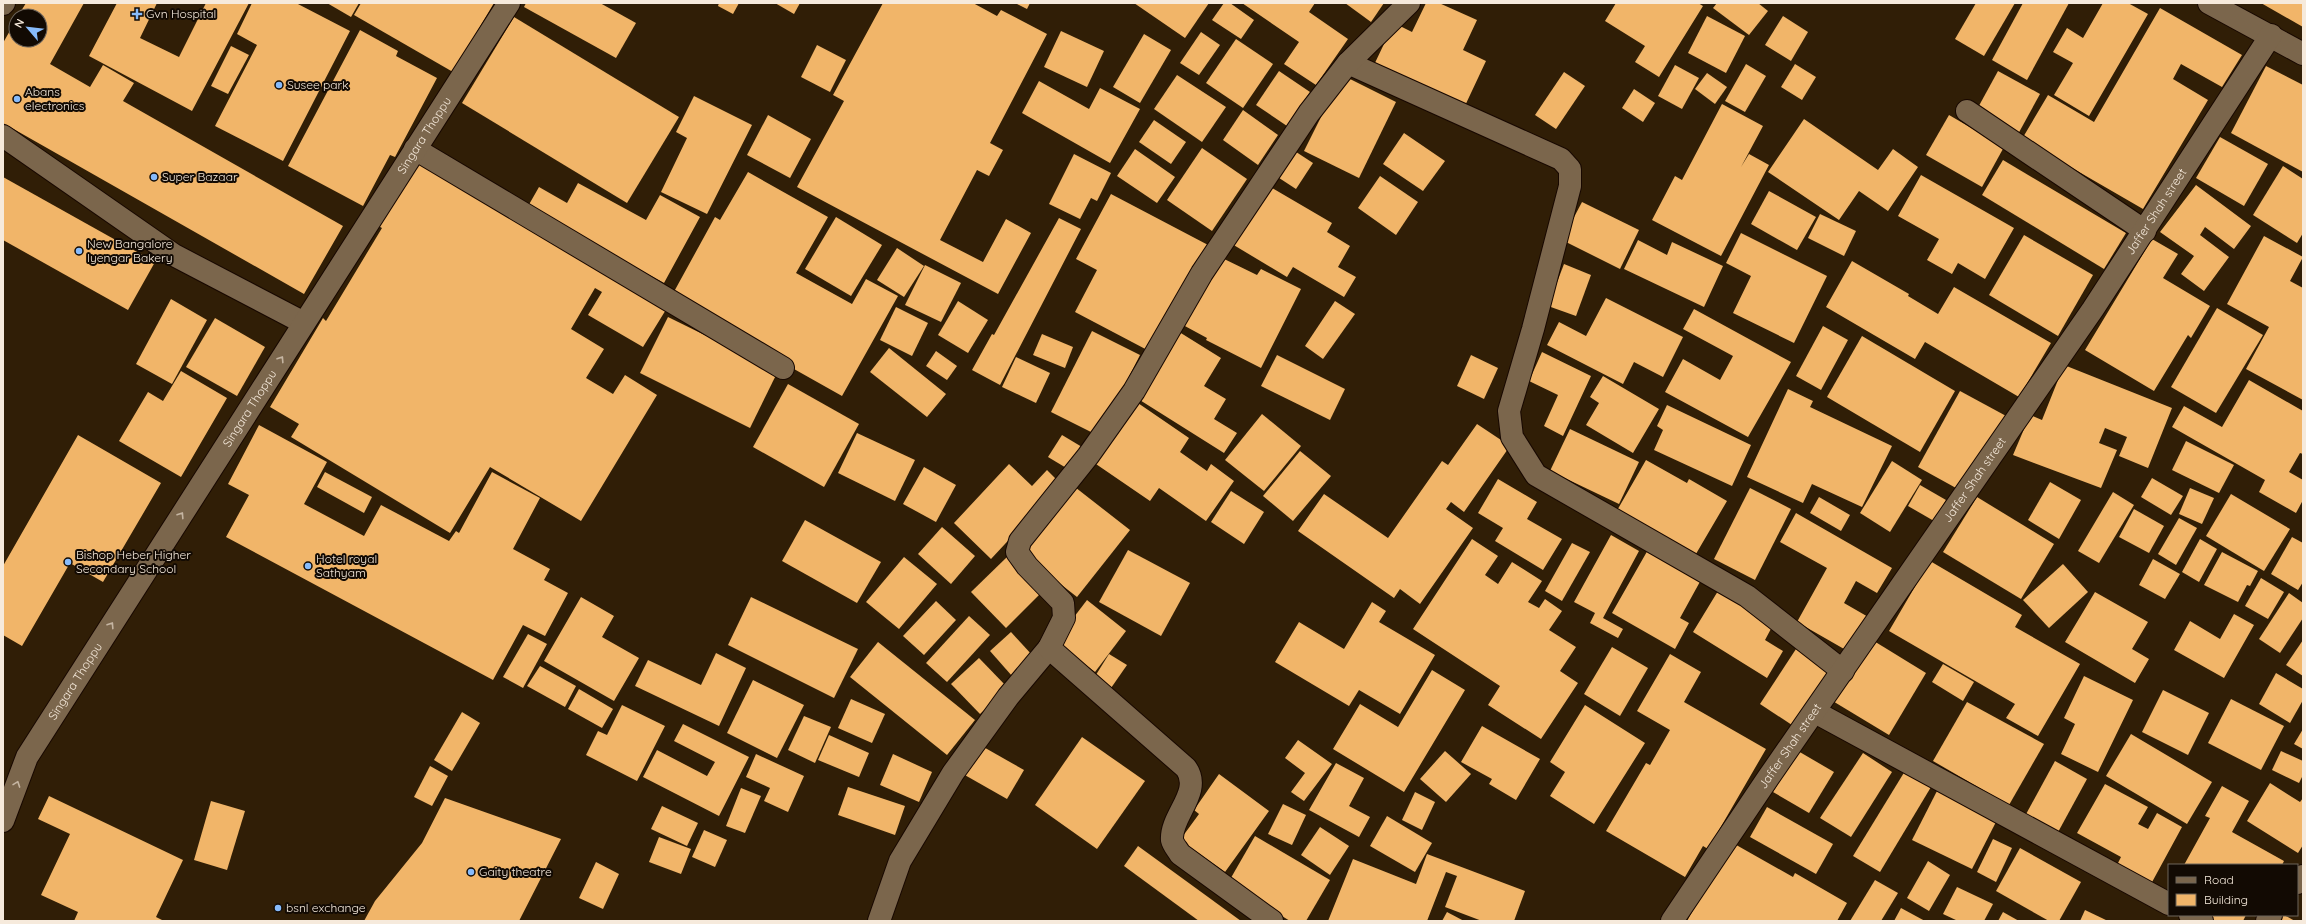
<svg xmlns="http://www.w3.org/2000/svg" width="2306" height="924" font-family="Quicksand,sans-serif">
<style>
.building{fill:#f1b569}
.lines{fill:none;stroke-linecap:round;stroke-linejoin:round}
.minor-casing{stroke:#180800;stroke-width:24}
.minor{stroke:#7b664c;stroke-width:22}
.oneway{stroke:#c5b5a2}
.poi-dot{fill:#87bbfb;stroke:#120a03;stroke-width:1.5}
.labels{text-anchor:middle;stroke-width:4;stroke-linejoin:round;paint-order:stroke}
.poi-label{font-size:12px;fill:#f6eadc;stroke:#120a03;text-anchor:start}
.street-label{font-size:12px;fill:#f6eadc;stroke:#120a03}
</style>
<rect width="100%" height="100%" fill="#301e06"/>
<!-- building -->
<g class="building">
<polygon points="26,3 84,3 50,64 90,87 103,65 134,83 123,101 343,226 304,294 3,123 3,43 16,20 16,40 40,40 40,16 18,16"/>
<polygon points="117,3 157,3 140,38 179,57 206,3 249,3 192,111 89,56"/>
<polygon points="252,3 296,3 350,31 283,161 215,126 257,45 237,34"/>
<polygon points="327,3 359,3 351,17"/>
<polygon points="361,3 494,3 453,72 354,15"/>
<polygon points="526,3 600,3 636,23 616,58 524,7"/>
<polygon points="719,3 739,3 733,14 718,6"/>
<polygon points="775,3 800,3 794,14"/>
<polygon points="883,3 973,3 997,16 1001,10 1047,34 990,143 1003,150 989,176 977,170 940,240 983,262 1006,219 1031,233 998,294 797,187 844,101 833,95"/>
<polygon points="1015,3 1030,3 1027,9"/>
<polygon points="1134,3 1209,3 1185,38"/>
<polygon points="1224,3 1230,3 1254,20 1241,39 1212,20"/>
<polygon points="1242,3 1315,3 1309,12 1348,39 1316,85 1284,64 1299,42"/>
<polygon points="1345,3 1384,3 1371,22"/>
<polygon points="1426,3 1439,3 1477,20 1463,50 1486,61 1463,110 1373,67 1394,23 1412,32"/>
<polygon points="1616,3 1698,3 1703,6 1659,77 1635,62 1645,46 1605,21"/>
<polygon points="1717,3 1758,3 1768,11 1749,35 1713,8"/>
<polygon points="1976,3 2015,3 1984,56 1955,39"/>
<polygon points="2023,3 2069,3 2027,80 1992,60"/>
<polygon points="2103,3 2128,3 2148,14 2089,116 2054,95 2073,63 2053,52 2067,28 2083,38"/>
<polygon points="2261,3 2303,3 2303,27"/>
<polygon points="2160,8 2242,55 2222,87 2181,64 2173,79 2208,100 2143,209 2022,139 2048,95 2094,122"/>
<polygon points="1707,16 1745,36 1726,73 1688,53"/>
<polygon points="1783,16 1808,32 1791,61 1765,45"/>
<polygon points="514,17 679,117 627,203 462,103"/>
<polygon points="360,30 398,51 396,56 437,78 395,157 390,155 363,206 288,166"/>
<polygon points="1061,31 1104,51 1087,87 1044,67"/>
<polygon points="1201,32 1220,45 1199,75 1180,63"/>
<polygon points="1144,34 1171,50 1140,103 1113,87"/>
<polygon points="1236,39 1273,64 1243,108 1206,83"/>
<polygon points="817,45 846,60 830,92 801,77"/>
<polygon points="231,46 249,55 228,94 211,86"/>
<polygon points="1746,64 1766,76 1745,112 1725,101"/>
<polygon points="1795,64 1816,77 1802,100 1781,87"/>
<polygon points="1675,65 1699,78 1682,109 1658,96"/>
<polygon points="2266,66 2303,85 2303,172 2231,133"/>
<polygon points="1279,71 1310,92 1287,126 1256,105"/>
<polygon points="1998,71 2040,94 2017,136 1975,113"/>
<polygon points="1564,72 1585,86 1556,129 1535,115"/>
<polygon points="1707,73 1727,87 1715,104 1695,89"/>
<polygon points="1177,75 1226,107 1202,142 1154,109"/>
<polygon points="1342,75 1396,102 1359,178 1304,151"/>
<polygon points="1039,81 1089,109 1100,88 1140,109 1110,163 1022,113"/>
<polygon points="1634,89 1655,103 1643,122 1622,108"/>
<polygon points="694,96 752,125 707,214 661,192 687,138 676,132"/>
<polygon points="1722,104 1763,126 1741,167 1749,154 1769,165 1721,256 1652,220 1675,176 1682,180"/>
<polygon points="1243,110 1278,135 1258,165 1223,140"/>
<polygon points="768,115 811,139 790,178 747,155"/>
<polygon points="1949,115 2004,147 1982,187 1926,155"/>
<polygon points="1804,119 1878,170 1893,149 1918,167 1888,211 1859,191 1839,220 1768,172"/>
<polygon points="1154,120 1186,142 1171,164 1139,142"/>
<polygon points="1404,133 1445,161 1423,191 1383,164"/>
<polygon points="2220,137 2268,164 2244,206 2196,178"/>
<polygon points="1202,148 1247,179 1212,231 1167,200"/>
<polygon points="1290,148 1313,163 1296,189 1273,174"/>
<polygon points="1135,149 1175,177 1157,203 1117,176"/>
<polygon points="1074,154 1111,173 1097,201 1091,198 1080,219 1049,204"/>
<polygon points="415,157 667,308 643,347 588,315 602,292 595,288 571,329 604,349 586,378 613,394 625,375 657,395 581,521 490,467 450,533 291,437 299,424 270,407 323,318 326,321 382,228 373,223"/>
<polygon points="2003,160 2126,233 2104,269 1982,195"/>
<polygon points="2283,166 2303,179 2303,233 2297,243 2253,215"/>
<polygon points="748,172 828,217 796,273 852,304 866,279 898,296 842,396 670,299 715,217 720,220"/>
<polygon points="1921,175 2014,228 1985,279 1958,263 1952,274 1927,260 1939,239 1898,216"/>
<polygon points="1380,176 1418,202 1396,235 1358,208"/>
<polygon points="3,177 155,262 128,310 3,240"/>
<polygon points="578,183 646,220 660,195 700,217 664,283 527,208 539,187 567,203"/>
<polygon points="1267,185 1332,223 1327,232 1350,246 1338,267 1356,277 1344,297 1293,267 1287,277 1232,244"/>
<polygon points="2196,185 2251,226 2234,249 2205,227 2200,235 2229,257 2204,291 2181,274 2194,256 2160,232"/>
<polygon points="1769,191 1816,217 1797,250 1751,224"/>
<polygon points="1111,194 1210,246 1151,352 1075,312 1097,270 1076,259"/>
<polygon points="1582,202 1639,230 1620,269 1562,240"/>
<polygon points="1820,214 1856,231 1844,256 1808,238"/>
<polygon points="836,217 882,245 851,296 805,269"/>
<polygon points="1059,218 1081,229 1000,385 972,370 992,334 994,335"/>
<polygon points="1741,233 1827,276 1794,343 1733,313 1751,276 1726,263"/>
<polygon points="2024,235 2093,275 2058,336 1989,295"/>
<polygon points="2264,236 2303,257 2290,281 2303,288 2303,400 2246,369 2269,327 2227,304"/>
<polygon points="2152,239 2178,254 2163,278 2210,306 2191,338 2188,335 2154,391 2085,350"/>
<polygon points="1638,240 1667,255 1672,242 1723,266 1704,307 1624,269"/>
<polygon points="897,248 924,266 904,297 877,280"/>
<polygon points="1218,256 1257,275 1261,269 1301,289 1261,368 1206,340 1207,338 1183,325"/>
<polygon points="1852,261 1909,294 1908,296 1938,314 1954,287 2051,343 2019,397 1925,342 1915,359 1826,307"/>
<polygon points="1564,264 1591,275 1576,316 1548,306"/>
<polygon points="925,265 961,283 941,322 905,305"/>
<polygon points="1606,298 1683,337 1663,377 1634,362 1623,384 1547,345 1559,322 1586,336"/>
<polygon points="171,299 207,320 172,384 136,364"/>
<polygon points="958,301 988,320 968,353 938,335"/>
<polygon points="1335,301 1355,314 1323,359 1305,346"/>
<polygon points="896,307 928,323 912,356 880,340"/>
<polygon points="2217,308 2263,335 2216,413 2171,387"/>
<polygon points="1694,309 1791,362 1748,437 1665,392 1683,359 1720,380 1733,356 1683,329"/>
<polygon points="668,317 778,371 750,428 640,373"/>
<polygon points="215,318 265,347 237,396 186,367"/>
<polygon points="1823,326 1848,340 1821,390 1796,376"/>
<polygon points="1176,330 1221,358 1204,386 1226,399 1214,419 1237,433 1224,453 1135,397"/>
<polygon points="1092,331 1140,355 1099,436 1051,412"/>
<polygon points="1042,334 1073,347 1065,368 1033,355"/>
<polygon points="1862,336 1955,391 1920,452 1827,397"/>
<polygon points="889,348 946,394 927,417 870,372"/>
<polygon points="936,351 957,366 947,380 926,366"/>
<polygon points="1542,352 1591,376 1563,436 1544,426 1558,395 1529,381"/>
<polygon points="1277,355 1345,389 1330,420 1261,386"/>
<polygon points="1471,355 1498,368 1484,399 1457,386"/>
<polygon points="1016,357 1050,373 1036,403 1002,387"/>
<polygon points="2064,365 2172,408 2148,468 2119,456 2127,437 2105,428 2099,443 2117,450 2101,488 2013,455 2030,415 2042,420"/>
<polygon points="181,371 227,398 181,477 119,441 148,392 163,401"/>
<polygon points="1603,376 1659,409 1633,453 1586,425 1599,403 1590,397"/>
<polygon points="2249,380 2303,411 2303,454 2300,453 2289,472 2303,480 2303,500 2296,513 2259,492 2265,480 2172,427 2184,406 2222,427"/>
<polygon points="788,384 859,424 824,487 753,447"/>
<polygon points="1788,389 1813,401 1810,407 1892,446 1862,507 1812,484 1803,503 1747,477"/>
<polygon points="1960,391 2008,417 1965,493 1918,467"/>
<polygon points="1135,401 1189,438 1180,452 1207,471 1211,464 1234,481 1206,521 1159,488 1150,501 1093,462"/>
<polygon points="1667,405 1751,445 1732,486 1654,450 1663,430 1657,426"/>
<polygon points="1262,414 1301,446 1264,491 1225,460"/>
<polygon points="1477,424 1510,446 1464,512 1451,502 1446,509 1473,528 1420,604 1400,589 1394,598 1298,531 1324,494 1388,538 1442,461 1448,465"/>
<polygon points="259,425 327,462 304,504 364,536 381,505 449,541 456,531 459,533 492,472 540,498 513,549 550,569 544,580 568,593 545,636 523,625 493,680 226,537 249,495 228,484"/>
<polygon points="1570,429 1639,462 1619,504 1550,471"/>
<polygon points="857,433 915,460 895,501 838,473"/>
<polygon points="78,435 161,483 103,582 70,563 22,646 3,635 3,566"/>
<polygon points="1062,435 1082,447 1068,469 1048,457"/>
<polygon points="2186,441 2234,465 2219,493 2172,470"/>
<polygon points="1300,451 1331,476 1293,521 1263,496"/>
<polygon points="1646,460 1687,483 1689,479 1727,501 1693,559 1615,514"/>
<polygon points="1892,461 1922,480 1890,532 1860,513"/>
<polygon points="1009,464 1032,486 1047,470 1061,484 991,559 954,523"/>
<polygon points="924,467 956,485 936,522 903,504"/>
<polygon points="325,472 372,497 364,513 317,487"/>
<polygon points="2152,478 2183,496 2171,515 2141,497"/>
<polygon points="1498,479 1537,502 1527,519 1562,539 1543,570 1495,541 1503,528 1478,513"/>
<polygon points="2050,482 2081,500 2059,539 2028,520"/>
<polygon points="1071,484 1130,530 1077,597 1021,553"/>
<polygon points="1920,485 1946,500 1934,521 1908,506"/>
<polygon points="1750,488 1791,509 1755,580 1714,559"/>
<polygon points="2190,488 2214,498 2202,524 2179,514"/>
<polygon points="1231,491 1264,512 1244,544 1211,522"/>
<polygon points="2113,492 2134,505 2099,563 2078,551"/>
<polygon points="2231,494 2290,529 2264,571 2206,536"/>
<polygon points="1819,497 1850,515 1841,531 1810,513"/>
<polygon points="1977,497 2054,544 2021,599 1943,552"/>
<polygon points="2134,509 2164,526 2149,553 2119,537"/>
<polygon points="1796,513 1892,568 1877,593 1856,581 1844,603 1870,618 1851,653 1797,622 1827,568 1780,542"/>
<polygon points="2179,518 2197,528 2176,565 2158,554"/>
<polygon points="805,520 881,562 857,603 782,561"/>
<polygon points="942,527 975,556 951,584 918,554"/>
<polygon points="1611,535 1639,551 1603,618 1623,629 1618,638 1590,623 1595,613 1574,602"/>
<polygon points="2292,537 2303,543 2303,582 2298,590 2271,574"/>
<polygon points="1472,539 1498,556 1485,575 1498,584 1512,562 1542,581 1528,602 1539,608 1545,599 1562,611 1549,630 1576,647 1560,671 1578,683 1541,739 1488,705 1500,686 1413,629"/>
<polygon points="2200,539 2217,549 2199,582 2182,572"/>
<polygon points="1572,543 1590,552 1562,601 1545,591"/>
<polygon points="1649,548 1702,578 1680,618 1689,623 1675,649 1612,613"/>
<polygon points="1128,550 1190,583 1161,636 1099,602"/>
<polygon points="2222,552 2258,571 2250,586 2247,585 2238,602 2204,585"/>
<polygon points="904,557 937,584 899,629 866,602"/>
<polygon points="1007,557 1041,593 1006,628 971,592"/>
<polygon points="2153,559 2180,574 2165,599 2139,585"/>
<polygon points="1930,561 2022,615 2015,627 2080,664 2038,736 2006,718 2015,704 1889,631"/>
<polygon points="2063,564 2088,592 2049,628 2023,600"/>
<polygon points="2261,578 2284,592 2268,619 2245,606"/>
<polygon points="1718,591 1773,625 1765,640 1783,651 1767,678 1693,632"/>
<polygon points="2095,592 2148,622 2132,649 2149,659 2135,683 2065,642"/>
<polygon points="2289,593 2303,603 2303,618 2280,653 2259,639"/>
<polygon points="581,597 614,616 602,637 639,658 614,701 544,661"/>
<polygon points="751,597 858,649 834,698 728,645"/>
<polygon points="1087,600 1126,631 1095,672 1055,642"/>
<polygon points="936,601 956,620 924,655 903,636"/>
<polygon points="1372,602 1386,611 1379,622 1435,655 1400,714 1359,690 1349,706 1275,662 1299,622 1344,649"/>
<polygon points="2234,614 2254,625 2224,678 2174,650 2190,621 2220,639"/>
<polygon points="969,616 990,635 947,682 926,663"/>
<polygon points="1011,632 1033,656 1012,676 990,651"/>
<polygon points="528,634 547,644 523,688 503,677"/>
<polygon points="1869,638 1926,673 1889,735 1831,700"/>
<polygon points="2303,640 2303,676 2286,665"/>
<polygon points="878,642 975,720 947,755 850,677"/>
<polygon points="1612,647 1648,668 1620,716 1584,694"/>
<polygon points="1796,649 1832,672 1795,727 1760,704"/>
<polygon points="716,653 746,668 719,726 635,686 648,660 701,685"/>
<polygon points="1109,654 1127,665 1111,688 1094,678"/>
<polygon points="1670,654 1701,672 1684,702 1766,749 1708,849 1703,846 1685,877 1606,831 1646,763 1650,765 1670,730 1637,711"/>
<polygon points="979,658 1008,688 980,714 951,684"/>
<polygon points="1943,664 1974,682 1963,701 1932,682"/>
<polygon points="540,666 576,686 565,707 527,686"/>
<polygon points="1432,670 1465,690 1404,792 1333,749 1360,704 1398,727"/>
<polygon points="2276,673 2303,689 2303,700 2290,723 2259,704"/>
<polygon points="2084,676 2133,700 2098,772 2061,754 2075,724 2064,718"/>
<polygon points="753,680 804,705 777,758 727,733"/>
<polygon points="579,689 613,709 602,728 568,709"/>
<polygon points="2163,690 2209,713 2188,755 2142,732"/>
<polygon points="851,699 885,714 872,743 838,728"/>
<polygon points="2231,699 2284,726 2261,770 2208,743"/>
<polygon points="1967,702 2044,744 2009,805 1933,761"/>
<polygon points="622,705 665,726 637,781 586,755 598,731 607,735"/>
<polygon points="1585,705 1645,743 1594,824 1550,796 1565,772 1550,762"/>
<polygon points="462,712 480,723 452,771 434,760"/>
<polygon points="804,716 831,727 815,763 788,750"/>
<polygon points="683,724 749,757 719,816 643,777 657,750 707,776 715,762 674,741"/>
<polygon points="1482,726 1540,759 1516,800 1489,784 1492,779 1461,762"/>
<polygon points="2303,729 2303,749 2294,744"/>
<polygon points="2131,734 2212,782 2187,824 2106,776"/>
<polygon points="829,735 869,753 859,777 818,760"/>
<polygon points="1082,737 1145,781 1097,849 1035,805"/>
<polygon points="1298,740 1332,764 1304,801 1291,792 1305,773 1285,758"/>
<polygon points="980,745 1024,770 1007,799 963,774"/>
<polygon points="1445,751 1471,774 1446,802 1420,779"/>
<polygon points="1798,751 1834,772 1809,813 1773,792"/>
<polygon points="2281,751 2303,761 2303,775 2299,783 2272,770"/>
<polygon points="1863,753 1892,772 1851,837 1820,818"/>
<polygon points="756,754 804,776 788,812 764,801 770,788 746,777"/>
<polygon points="893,754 932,772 919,802 880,785"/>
<polygon points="2055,761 2087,779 2057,834 2025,816"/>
<polygon points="1336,763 1364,778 1349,806 1370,817 1359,837 1309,810"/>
<polygon points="430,766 448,776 432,806 414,797"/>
<polygon points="1905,771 1931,787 1880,872 1853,856"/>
<polygon points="1219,774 1269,811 1225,872 1180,840 1199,814 1194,810"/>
<polygon points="2270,783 2300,802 2303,798 2303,845 2298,853 2247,821"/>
<polygon points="2105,784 2148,807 2138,824 2148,829 2157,813 2182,827 2151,884 2117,865 2121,857 2077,833"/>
<polygon points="2222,786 2249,801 2232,832 2284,861 2282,865 2184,865 2210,818 2205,816"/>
<polygon points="848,787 905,806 895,835 838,815"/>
<polygon points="741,788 761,796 745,833 726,826"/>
<polygon points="1938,789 1998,818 1972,869 1912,840"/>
<polygon points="1415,792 1435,802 1422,830 1402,820"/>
<polygon points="49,796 183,860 156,917 164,921 74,921 78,912 41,895 70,834 38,819"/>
<polygon points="445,798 561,839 519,921 364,921 375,901 422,843"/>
<polygon points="211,801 245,811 227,870 194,860"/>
<polygon points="1283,804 1306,815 1292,845 1268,834"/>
<polygon points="662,806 698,823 687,846 651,829"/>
<polygon points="1767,807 1833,844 1816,874 1750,837"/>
<polygon points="1387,816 1432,843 1415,872 1370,846"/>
<polygon points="1320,827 1349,846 1330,875 1301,855"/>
<polygon points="704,830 727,840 715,867 692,857"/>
<polygon points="1255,836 1330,880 1306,921 1290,921 1228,883"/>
<polygon points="659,837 691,849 681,874 649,862"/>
<polygon points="1993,839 2012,848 1996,882 1977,872"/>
<polygon points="1731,842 1793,877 1795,873 1847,903 1837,921 1687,921"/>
<polygon points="1138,846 1241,921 1199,921 1124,866"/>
<polygon points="2020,848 2081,882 2059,921 2049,921 1996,891"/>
<polygon points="1427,854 1525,891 1514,921 1482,921 1445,907 1457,876 1446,872 1427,921 1328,921 1353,859 1416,884"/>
<polygon points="1928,861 1950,875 1929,911 1907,898"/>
<polygon points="596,862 619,874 603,909 579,898"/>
<polygon points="1875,880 1898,893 1881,921 1850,921"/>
<polygon points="1957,887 1993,904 1984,921 1958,921 1943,914"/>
<polygon points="1901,908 1925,921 1894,921"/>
<polygon points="2085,910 2108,921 2080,921"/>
<polygon points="1447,912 1464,921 1442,921"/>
<polygon points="2003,912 2019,921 1998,921"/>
<polygon points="2202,915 2246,915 2243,921 2213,921"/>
<polygon points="2284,915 2295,921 2280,921"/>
</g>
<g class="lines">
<defs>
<g id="minor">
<polyline points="2209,3 2303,54"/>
<polyline points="3,4 4,3"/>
<polyline points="1348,63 1561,159 1570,169 1570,186 1533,329 1509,411 1512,437 1536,475 1747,596 1843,671"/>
<polyline points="1967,111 2145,231"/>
<polyline points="3,136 174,255 304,323"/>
<polyline points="415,149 783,368"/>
<polyline points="1815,712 2169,904"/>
<path id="s1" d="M3 821 27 757 509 3"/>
<polyline points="2297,883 2303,876"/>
<polyline points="2190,915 2202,921"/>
<polyline points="879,921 900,861 953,773 1008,697 1049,648"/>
<path d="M1272 921 1180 854C1178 850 1173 845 1172 840 1170 816 1203 792 1186 768L1049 648 1064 618 1063 603 1027 566 1017 552 1020 541 1088 456 1134 391 1202 273 1309 113 1348 63 1409 3"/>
<path id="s2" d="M1672 921 1768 778 2093 309 2271 35"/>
<polyline points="2267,921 2271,915"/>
</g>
</defs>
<!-- minor casing -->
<use href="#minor" class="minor-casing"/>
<!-- minor -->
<use href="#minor" class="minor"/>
</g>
<!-- one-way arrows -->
<defs><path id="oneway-chevron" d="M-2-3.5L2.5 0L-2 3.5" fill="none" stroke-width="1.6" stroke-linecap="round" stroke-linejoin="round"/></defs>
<g class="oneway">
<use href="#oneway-chevron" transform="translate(281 359) rotate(-57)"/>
<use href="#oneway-chevron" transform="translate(181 515) rotate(-57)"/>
<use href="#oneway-chevron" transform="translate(111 625) rotate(-57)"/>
<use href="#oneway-chevron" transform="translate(17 784) rotate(-70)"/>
</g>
<!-- markers -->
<g class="poi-dot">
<path d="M135 8h4v4h4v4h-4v4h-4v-4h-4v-4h4z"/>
<circle cx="279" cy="85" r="4"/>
<circle cx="17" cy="99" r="4"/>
<circle cx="154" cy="177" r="4"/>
<circle cx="79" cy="251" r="4"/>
<circle cx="68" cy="562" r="4"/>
<circle cx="308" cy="566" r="4"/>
<circle cx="471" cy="872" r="4"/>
<circle cx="278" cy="908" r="4"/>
</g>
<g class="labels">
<!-- poi labels -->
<g class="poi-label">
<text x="146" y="18">Gvn Hospital</text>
<text x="287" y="89">Susee park</text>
<text x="25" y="96">Abans<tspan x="25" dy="14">electronics</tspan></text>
<text x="162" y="181">Super Bazaar</text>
<text x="87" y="248">New Bangalore<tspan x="87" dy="14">Iyengar Bakery</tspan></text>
<text x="76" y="559">Bishop Heber Higher<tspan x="76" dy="14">Secondary School</tspan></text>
<text x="316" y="563">Hotel royal<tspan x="316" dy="14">Sathyam</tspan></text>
<text x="479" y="876">Gaity theatre</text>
<text x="286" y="912">bsnl exchange</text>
</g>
<!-- street labels -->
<g class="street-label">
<text dy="4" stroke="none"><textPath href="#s1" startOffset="806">Singara Thoppu</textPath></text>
<text dy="4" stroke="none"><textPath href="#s2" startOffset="859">Jaffer Shah street</textPath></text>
<text dy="4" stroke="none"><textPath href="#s1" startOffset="482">Singara Thoppu</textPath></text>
<text dy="4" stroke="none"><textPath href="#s2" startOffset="535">Jaffer Shah street</textPath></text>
<text dy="4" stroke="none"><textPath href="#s1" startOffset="158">Singara Thoppu</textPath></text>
<text dy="4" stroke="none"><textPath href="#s2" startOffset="211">Jaffer Shah street</textPath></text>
</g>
</g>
<!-- border -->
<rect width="2306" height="924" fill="none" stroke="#f6eadc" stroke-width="8"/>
<!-- legend -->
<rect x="2168" y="864" width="130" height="52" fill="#120a03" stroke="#6d645a"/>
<rect x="2176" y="877" width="20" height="6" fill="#7b664c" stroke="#6d645a"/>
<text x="2204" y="884" font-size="12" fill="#f6eadc">Road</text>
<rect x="2176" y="894" width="20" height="12" fill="#f1b569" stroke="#6d645a"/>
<text x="2204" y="904" font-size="12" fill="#f6eadc">Building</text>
<!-- north arrow -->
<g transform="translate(28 28) rotate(298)"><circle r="19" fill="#120a03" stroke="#6d645a"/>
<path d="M0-3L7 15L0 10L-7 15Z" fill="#87bbfb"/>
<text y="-6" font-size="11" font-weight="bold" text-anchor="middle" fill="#f6eadc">N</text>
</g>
</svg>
